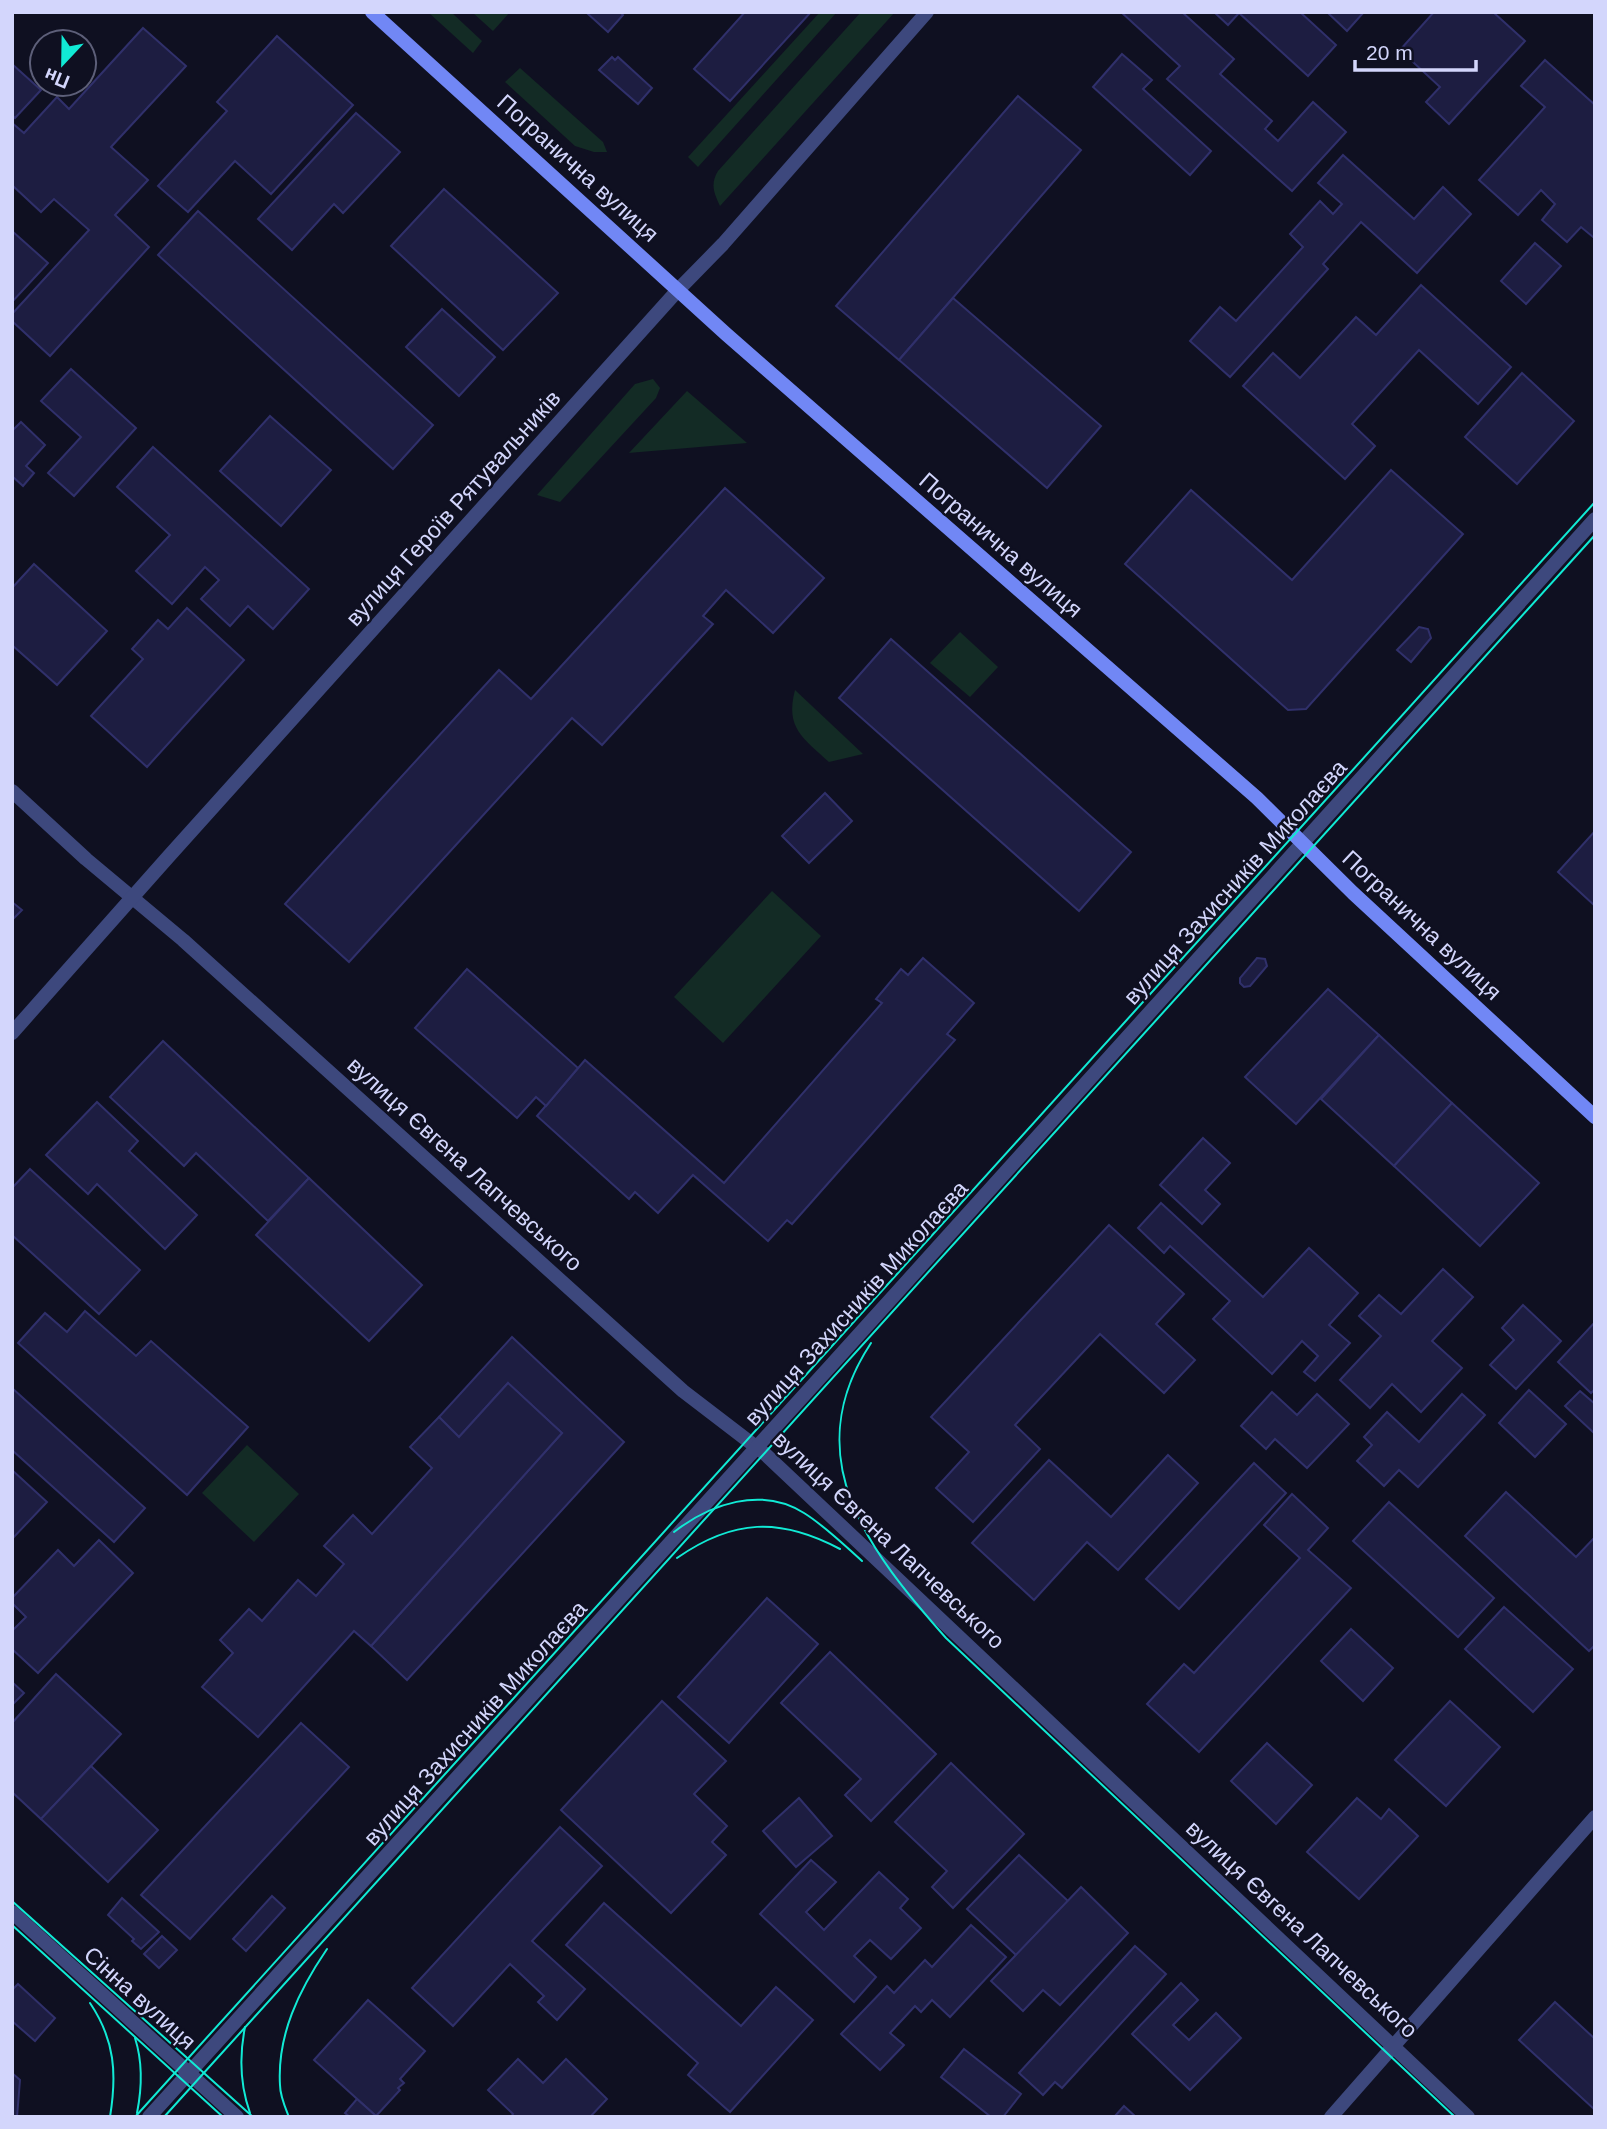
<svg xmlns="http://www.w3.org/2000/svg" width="1607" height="2129" font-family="Arial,sans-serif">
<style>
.green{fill:#132b25}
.building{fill:#1d1d41;stroke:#30306b;stroke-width:2}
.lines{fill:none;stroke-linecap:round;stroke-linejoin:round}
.minor{stroke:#3d487d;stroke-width:14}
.secondary{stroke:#7187f5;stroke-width:14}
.tram{stroke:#11ead5;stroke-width:2}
.labels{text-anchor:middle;stroke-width:5;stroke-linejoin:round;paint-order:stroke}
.street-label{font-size:23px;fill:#d3d6fc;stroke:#0f1021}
</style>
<rect width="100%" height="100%" fill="#0f1021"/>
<!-- green -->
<g class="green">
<polygon points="428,12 451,12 482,41 473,53"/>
<polygon points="472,12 510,12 493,31"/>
<polygon points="820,12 837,12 698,167 688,157"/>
<path d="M861 12H895L720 206C714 193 710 184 718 171Z"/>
<polygon points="520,68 603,142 607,152 594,152 575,146 505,82"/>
<polygon points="653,379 660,388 656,398 560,502 537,495 635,384"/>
<polygon points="687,391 747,443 628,453 629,453"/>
<polygon points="960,632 998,667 970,697 930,663"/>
<path d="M795 690 863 754 829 762C803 738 785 728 795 690Z"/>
<polygon points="772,891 821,936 723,1043 674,997"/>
<polygon points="247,1445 299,1494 254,1542 202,1493"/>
</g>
<!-- building -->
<g class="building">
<polygon points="590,12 620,12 623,15 608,32 588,14"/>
<polygon points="745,12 811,12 730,101 694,69"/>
<polygon points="1121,12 1182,12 1234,59 1220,74 1272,121 1265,129 1278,141 1313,102 1346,132 1292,191 1167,79 1180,66"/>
<polygon points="1214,12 1300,12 1336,45 1308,76 1239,13 1228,25"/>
<polygon points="1327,12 1364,12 1347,31"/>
<polygon points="1434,12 1493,12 1525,41 1449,124 1426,102 1440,87 1400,50"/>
<polygon points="143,28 186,66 111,147 148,180 115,215 149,247 50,356 12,321 12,314 89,230 54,199 41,212 12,185 12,123 24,133 57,97 69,109"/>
<polygon points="277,36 353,105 271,194 235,161 188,212 158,186 227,111 217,102"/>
<polygon points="1122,54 1152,80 1143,89 1211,151 1190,175 1093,87"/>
<polygon points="612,57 615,60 618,57 652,88 638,104 599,70"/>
<polygon points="1545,60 1595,105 1595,235 1593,237 1581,227 1567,242 1542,220 1555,204 1541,190 1518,215 1479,180 1545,107 1521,86"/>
<polygon points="12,64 41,90 15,118 12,115"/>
<polygon points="1018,96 1081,150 899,360 836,306"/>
<polygon points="356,113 400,152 343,213 334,204 292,250 258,219"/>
<polygon points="1343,155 1414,219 1443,187 1471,214 1417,273 1361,222 1323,264 1328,269 1230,377 1190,341 1220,307 1236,321 1303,247 1290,234 1320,201 1333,214 1342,204 1318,183"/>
<polygon points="444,189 558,293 503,350 391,246"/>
<polygon points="198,211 433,425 393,469 158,255"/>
<polygon points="12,231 48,263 12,302"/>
<polygon points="1535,243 1561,266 1526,304 1501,281"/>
<polygon points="1421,285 1511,367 1478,404 1419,350 1352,424 1375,446 1345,479 1243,386 1273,353 1300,378 1356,317 1376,335"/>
<polygon points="953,298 1101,426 1047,488 899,360"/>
<polygon points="442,309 495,357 459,396 406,347"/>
<polygon points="71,369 136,428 74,496 48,473 81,437 41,401"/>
<polygon points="1522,373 1574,421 1517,484 1465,437"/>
<polygon points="270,416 331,470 281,526 220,471"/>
<polygon points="21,422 45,445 26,466 34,473 23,486 12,476 12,431"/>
<polygon points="153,447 309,589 273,629 248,606 230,626 201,599 219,580 205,567 172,604 136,571 170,535 117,487"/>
<polygon points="1391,470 1463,534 1306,709 1288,710 1125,564 1191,490 1292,580"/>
<polygon points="725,488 824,578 773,633 726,590 703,616 713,624 602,745 572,718 349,962 285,904 499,670 531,699"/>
<polygon points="34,564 107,631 57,685 12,645 12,588"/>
<polygon points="187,608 244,660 147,767 91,716 143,659 132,649 158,620 168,629"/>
<polygon points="1419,627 1428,629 1431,638 1411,662 1397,650"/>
<polygon points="891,639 1131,852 1079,911 839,698"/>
<polygon points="825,793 852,821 809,863 782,836"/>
<polygon points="1595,831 1595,906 1558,872"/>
<polygon points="12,902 22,910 12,920"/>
<polygon points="923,958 974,1003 947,1034 955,1040 792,1224 787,1220 768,1241 693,1175 658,1213 635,1192 629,1199 537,1116 585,1060 724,1183 882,1003 876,999 901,969 908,975"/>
<polygon points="1257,958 1265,959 1267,966 1250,986 1244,987 1240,983 1240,978"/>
<polygon points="467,969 578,1068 546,1106 536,1097 517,1118 415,1028"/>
<polygon points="1328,989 1379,1035 1296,1124 1245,1077"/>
<polygon points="1379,1035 1452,1103 1394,1166 1321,1099"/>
<polygon points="163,1041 309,1178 268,1221 196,1153 184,1166 110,1097"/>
<polygon points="97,1102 138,1141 129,1151 197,1215 165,1249 97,1184 88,1194 46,1155"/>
<polygon points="1452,1103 1539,1183 1480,1246 1394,1166"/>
<polygon points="1203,1138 1230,1163 1205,1190 1220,1204 1202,1224 1160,1185"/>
<polygon points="30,1169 140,1270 99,1314 12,1235 12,1188"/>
<polygon points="309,1178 422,1285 369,1341 256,1235"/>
<polygon points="1161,1203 1263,1297 1309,1248 1358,1293 1329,1325 1350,1343 1315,1381 1304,1372 1318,1356 1302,1341 1272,1374 1213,1319 1230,1301 1170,1246 1164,1253 1138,1228"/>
<polygon points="1109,1225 1184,1294 1156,1324 1195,1360 1164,1393 1100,1334 1015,1425 1040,1449 973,1522 936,1488 969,1452 931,1417"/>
<polygon points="1443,1269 1473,1297 1432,1341 1462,1368 1421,1412 1392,1384 1370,1408 1340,1380 1381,1336 1359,1316 1379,1295 1401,1314"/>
<polygon points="1523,1305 1561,1341 1516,1389 1490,1365 1514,1340 1502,1328"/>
<polygon points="85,1311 136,1356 151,1341 248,1427 187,1495 18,1343 45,1313 67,1332"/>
<polygon points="1595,1322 1595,1389 1591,1393 1558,1362"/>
<polygon points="512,1337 624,1442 407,1680 371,1646 562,1433 508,1383 459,1437 439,1417"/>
<polygon points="508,1383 562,1433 371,1646 354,1631 258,1737 202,1687 233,1653 220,1640 249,1609 262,1621 298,1580 316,1596 344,1564 324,1546 353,1515 372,1534 432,1468 410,1447 439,1417 459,1437"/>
<polygon points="12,1388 145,1508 114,1542 12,1450"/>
<polygon points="1529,1390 1566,1424 1535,1457 1499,1423"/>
<polygon points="1580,1391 1595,1404 1595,1434 1565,1406"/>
<polygon points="1272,1392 1297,1415 1317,1394 1349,1424 1307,1468 1275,1439 1266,1449 1241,1426"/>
<polygon points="1462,1394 1485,1415 1418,1487 1399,1470 1384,1486 1357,1461 1372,1445 1364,1437 1387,1412 1419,1442"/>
<polygon points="1168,1455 1198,1483 1118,1570 1087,1542 1034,1600 972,1543 1049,1460 1111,1517"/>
<polygon points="1254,1463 1286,1493 1179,1609 1146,1579"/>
<polygon points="12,1470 47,1502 12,1539"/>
<polygon points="1506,1492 1576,1557 1595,1537 1595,1645 1589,1651 1465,1536"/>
<polygon points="1292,1494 1328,1528 1308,1550 1351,1588 1199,1752 1147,1704 1184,1664 1194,1673 1300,1558 1264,1525"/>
<polygon points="1389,1502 1494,1598 1458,1637 1353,1541"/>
<polygon points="99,1540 133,1573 38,1673 12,1649 12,1631 26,1617 12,1603 12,1598 58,1550 74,1566"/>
<polygon points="767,1598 818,1644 729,1743 678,1697"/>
<polygon points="1504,1607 1573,1669 1533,1712 1465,1649"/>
<polygon points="1351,1629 1393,1668 1363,1701 1321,1661"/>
<polygon points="830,1652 936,1754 871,1821 845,1795 861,1779 781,1703"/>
<polygon points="56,1674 121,1734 41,1819 12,1792 12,1723"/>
<polygon points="12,1682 24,1693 12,1705"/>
<polygon points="662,1701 726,1761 694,1794 727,1826 712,1842 726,1855 671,1913 561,1810"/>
<polygon points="1450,1701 1500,1747 1446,1806 1395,1760"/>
<polygon points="301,1723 349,1767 190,1939 141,1895"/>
<polygon points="1267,1743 1312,1785 1276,1824 1231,1781"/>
<polygon points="951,1763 1024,1834 953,1908 932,1887 947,1871 895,1822"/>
<polygon points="91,1766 158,1830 108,1882 41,1819"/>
<polygon points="799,1798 832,1836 796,1867 763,1831"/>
<polygon points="1357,1798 1381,1819 1389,1809 1418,1836 1359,1899 1307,1852"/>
<polygon points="560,1827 602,1866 532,1941 585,1989 557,2020 538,2002 544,1996 510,1964 453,2026 412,1988"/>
<polygon points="1019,1855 1068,1901 1016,1955 967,1909"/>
<polygon points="811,1860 836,1882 806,1912 824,1930 879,1872 908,1899 900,1908 921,1928 891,1959 870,1940 854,1956 876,1977 854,2002 760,1914"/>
<polygon points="1081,1887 1128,1933 1060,2005 1043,1990 1023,2011 991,1981"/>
<polygon points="272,1896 285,1908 246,1951 233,1939"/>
<polygon points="122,1898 159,1932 141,1949 132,1941 134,1939 108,1915"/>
<polygon points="604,1903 741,2026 776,1987 813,2020 730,2112 688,2075 698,2063 566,1945"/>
<polygon points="971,1925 1006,1957 950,2017 932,2000 921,2012 915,2006 890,2033 904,2045 880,2070 841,2034 887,1986 894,1993 925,1960 932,1967"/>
<polygon points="162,1936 177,1950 159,1968 144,1954"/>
<polygon points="1135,1946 1166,1974 1062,2088 1055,2082 1043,2095 1019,2073"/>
<polygon points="1181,1983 1198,2000 1173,2025 1189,2040 1216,2013 1241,2038 1190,2090 1132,2034"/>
<polygon points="18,1984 55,2018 35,2041 12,2021 12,1990"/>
<polygon points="368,2000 425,2051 400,2079 404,2083 398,2088 400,2090 376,2116 314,2060"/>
<polygon points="1555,2002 1595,2039 1595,2110 1519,2040"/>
<polygon points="964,2049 1021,2094 1003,2117 991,2117 941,2077"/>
<polygon points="518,2059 543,2083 566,2059 607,2099 590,2117 511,2117 513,2114 488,2090"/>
<polygon points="12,2073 20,2080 17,2117 12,2117"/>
<polygon points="357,2099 376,2116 377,2117 350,2117 345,2113"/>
<polygon points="1124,2106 1136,2117 1114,2117"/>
</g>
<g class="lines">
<!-- minor -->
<g class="minor">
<polyline points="12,791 86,859 183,940 683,1391 764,1453 1468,2117"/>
<polyline points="12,1033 169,856 678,290 723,244 927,12"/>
<polyline points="12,1912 237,2117"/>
<polyline points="149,2117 835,1361 1595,519"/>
<polyline points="1331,2117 1595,1817"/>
</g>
<!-- secondary -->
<polyline class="secondary" points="372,12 726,334 1257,798 1353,893 1595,1117"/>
<!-- tram -->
<g class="tram">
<path d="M871 1343C795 1458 870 1552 946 1638L1455 2117"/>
<path d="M674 1532C710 1504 761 1486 804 1513 825 1526 844 1545 862 1561"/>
<path d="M677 1558C733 1519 780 1517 840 1549"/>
<polyline points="12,1901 253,2117"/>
<polyline points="12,1925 223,2117"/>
<path d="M90 2003C115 2040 117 2074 110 2117"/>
<path d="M245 2027C239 2057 240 2085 250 2113"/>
<path d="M135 2038C143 2063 142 2088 137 2113"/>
<polyline points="135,2117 1595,502"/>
<polyline points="164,2117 1595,535"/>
<path d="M289 2117C285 2107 280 2096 280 2085 277 2035 299 1990 327 1949"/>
</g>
</g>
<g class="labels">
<!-- street labels -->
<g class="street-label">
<text transform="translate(578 168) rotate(42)" y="8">Погранична вулиця</text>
<text transform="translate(453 508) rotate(-48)" y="8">вулиця Героїв Рятувальників</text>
<text transform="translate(1001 545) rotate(41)" y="8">Погранична вулиця</text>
<text transform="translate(1235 882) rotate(-48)" y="8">вулиця Захисників Миколаєва</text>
<text transform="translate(1422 925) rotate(43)" y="8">Погранична вулиця</text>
<text transform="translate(465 1164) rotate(42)" y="8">вулиця Євгена Лапчевського</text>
<text transform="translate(856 1303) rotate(-48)" y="8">вулиця Захисників Миколаєва</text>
<text transform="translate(889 1540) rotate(43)" y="8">вулиця Євгена Лапчевського</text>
<text transform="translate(475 1723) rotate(-48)" y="8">вулиця Захисників Миколаєва</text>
<text transform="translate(1302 1929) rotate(43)" y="8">вулиця Євгена Лапчевського</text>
<text transform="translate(140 1998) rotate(42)" y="8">Сінна вулиця</text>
</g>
</g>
<!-- border -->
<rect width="1607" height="2129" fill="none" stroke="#d3d6fc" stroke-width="28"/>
<!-- north arrow -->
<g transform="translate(63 63) rotate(202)"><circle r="33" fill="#0f1021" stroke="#5d5f79" stroke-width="2"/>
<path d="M0-5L12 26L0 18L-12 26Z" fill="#11ead5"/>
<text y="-10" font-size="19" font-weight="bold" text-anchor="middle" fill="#d3d6fc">Пн</text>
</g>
<!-- scale -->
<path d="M1355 60v10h121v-10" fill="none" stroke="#d3d6fc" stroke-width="3.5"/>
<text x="1366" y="60" font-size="21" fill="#d3d6fc" stroke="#0f1021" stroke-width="5" paint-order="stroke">20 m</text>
</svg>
